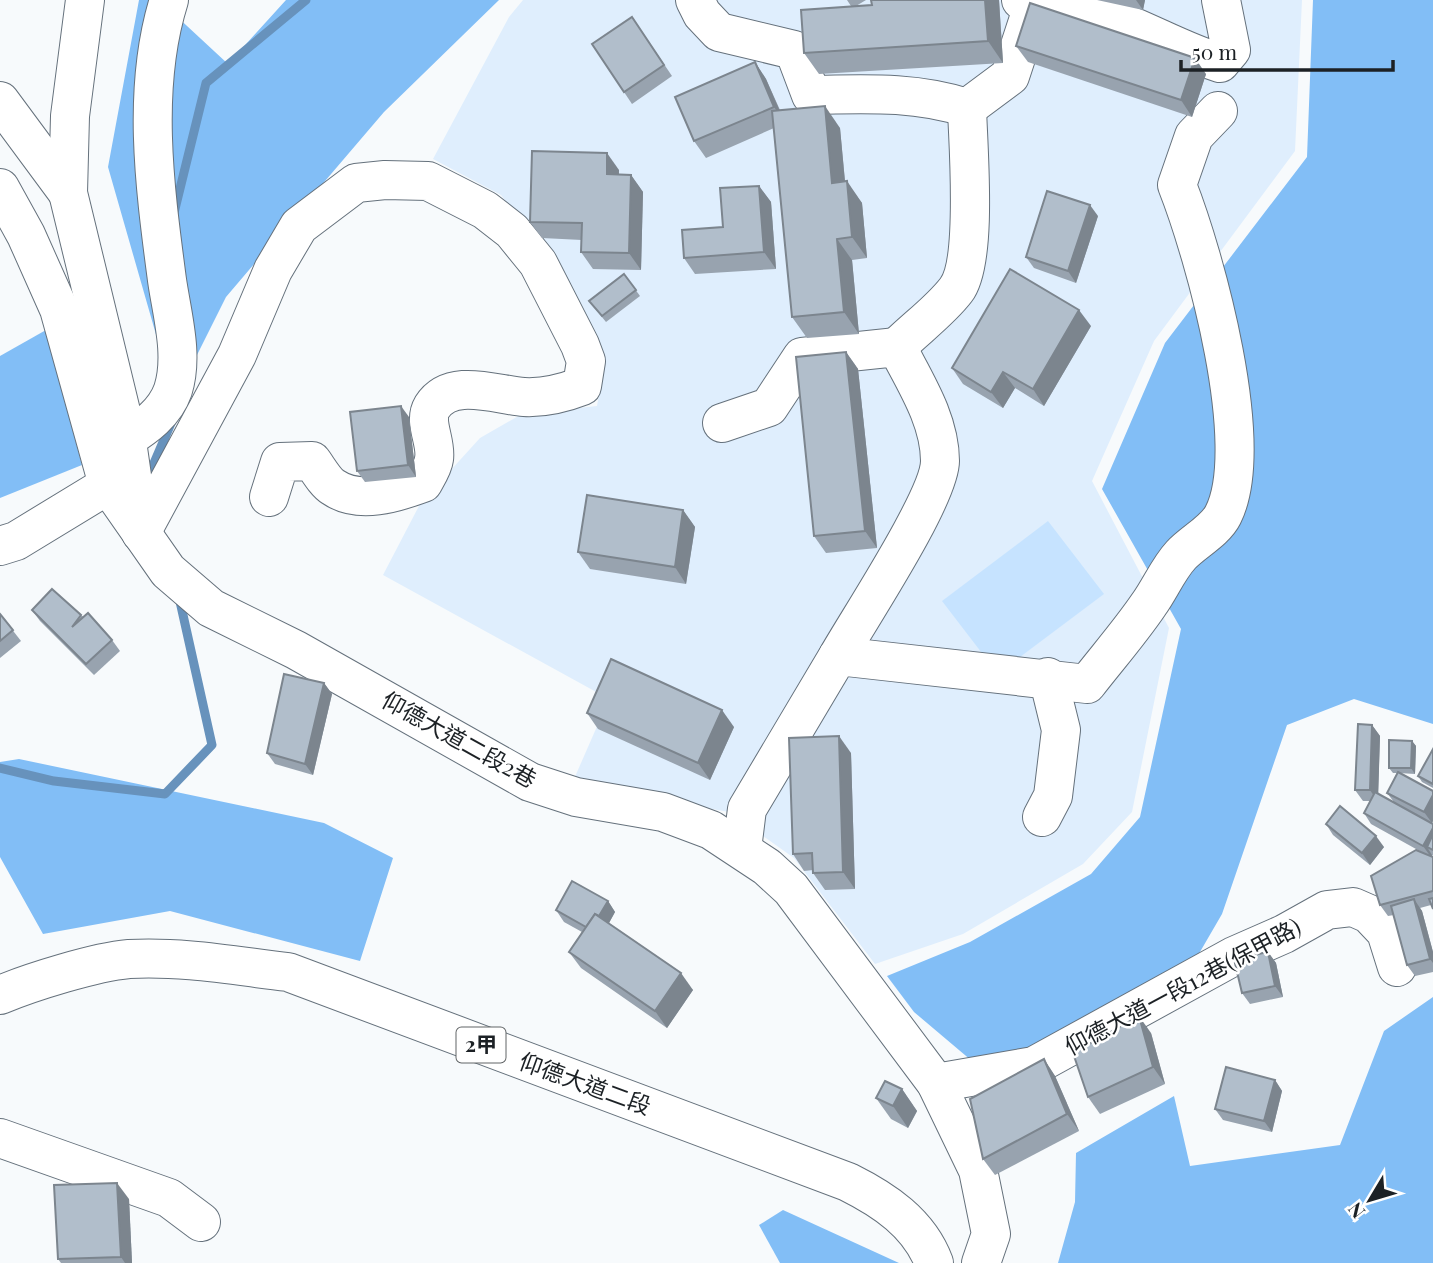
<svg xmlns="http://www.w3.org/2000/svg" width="1433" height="1263" font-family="'Playfair Display','Noto Sans TC',serif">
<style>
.built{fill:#dfeefd}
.green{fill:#c6e3ff}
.forest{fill:#82bef6}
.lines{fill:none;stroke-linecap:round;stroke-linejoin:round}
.stream{stroke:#6792bc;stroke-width:9}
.minor-casing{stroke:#65717c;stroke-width:40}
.major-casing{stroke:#65717c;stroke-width:40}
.minor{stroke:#fff;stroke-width:38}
.major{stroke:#fff;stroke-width:38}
.wall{fill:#98a3af}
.shaded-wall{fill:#7c858e}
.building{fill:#b1becb;stroke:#7c858e;stroke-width:2}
.labels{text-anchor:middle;stroke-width:5;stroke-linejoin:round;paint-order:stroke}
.shield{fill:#fff;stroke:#606466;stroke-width:2}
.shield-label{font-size:21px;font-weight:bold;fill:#1c2125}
.street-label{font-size:23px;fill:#1c2125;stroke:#fff}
</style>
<rect width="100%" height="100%" fill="#f7fafc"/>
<!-- built -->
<polygon class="built" points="523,0 1302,0 1295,151 1154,341 1092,481 1169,628 1132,812 1083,864 963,934 875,964 794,858 729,812 606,790 574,779 609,699 383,575 420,504 480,438 522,414 597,406 605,359 567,281 501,195 433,159 509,17"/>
<!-- green -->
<polygon class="green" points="1048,521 1104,594 1012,663 988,661 942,601"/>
<!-- forest -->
<g class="forest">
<polygon points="139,0 159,0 228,64 286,0 499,0 384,112 226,297 169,411 161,352 108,167"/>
<polygon points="1313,0 1433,0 1433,724 1354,699 1287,725 1222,914 1186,976 985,1072 914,1012 887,976 970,942 1091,874 1140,817 1181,629 1102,489 1165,343 1307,157"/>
<polygon points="46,330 82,465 0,498 0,356"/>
<polygon points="19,759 324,823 393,858 360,961 170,911 43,934 0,857 0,762"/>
<polygon points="1433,997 1433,1263 1058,1263 1075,1202 1076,1153 1174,1096 1190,1166 1340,1145 1384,1031"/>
<polygon points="783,1210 899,1263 780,1263 759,1225"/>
</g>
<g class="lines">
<!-- stream -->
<g class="stream">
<polyline points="174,213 206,83 306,0"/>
<polyline points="157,477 154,463 172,421"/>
<polyline points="0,768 54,781 165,794 212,745 179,597"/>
</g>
<defs>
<g id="minor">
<polyline points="85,0 70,116 68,193 125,428 138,517"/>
<path d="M695 0 702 14 719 32 794 50 811 95C865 94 915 91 967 108L1010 76 1032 9 1021 0"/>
<path d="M1032 0V9C1062 9 1090 10 1119 21 1153 34 1184 52 1220 63L1231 50 1221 0"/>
<polyline points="0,101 68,193"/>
<polyline points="0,188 26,235 59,309 108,485 168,571 211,608 296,650 530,782 576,797 663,812 711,830 767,867 791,889 936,1083 978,1170 991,1234 981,1263"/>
<path d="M897 347C916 328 940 311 956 290 978 262 968 146 967 108"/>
<path d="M722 423 769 407 802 357 897 347C915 382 940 420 940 461 940 497 859 619 838 656"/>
<path d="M126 439C145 427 165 413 173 390 184 355 172 315 167 280 155 189 141 89 169 0"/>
<path d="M141 533 237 355 273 270 299 226 356 183 385 180 428 181 485 210 512 231 538 263 580 345 586 361 582 386C564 393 543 398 524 397 496 395 451 377 432 407 423 422 437 442 434 459 433 467 427 476 423 483 396 493 359 505 333 487 325 482 318 469 312 461L280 462 269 497"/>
<polyline points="0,546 16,541 108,485"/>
<polyline points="1042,817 1053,796 1061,730 1048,677"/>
<path d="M742 849 747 809 838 656 1087 684C1108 657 1130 632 1149 604 1160 589 1168 569 1181 555 1193 542 1215 531 1223 515 1258 446 1205 256 1177 185L1194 136 1218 111"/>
<polyline points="936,1083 1034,1066 1234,956 1284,934 1327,910 1353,907 1369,914 1386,932 1397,967"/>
<polyline points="0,1138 169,1198 201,1222"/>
</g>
<path id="major" d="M0 995C31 982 95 962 129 959 182 956 236 966 288 972L848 1182C884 1200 919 1223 934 1263"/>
</defs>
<!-- minor casing -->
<use href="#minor" class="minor-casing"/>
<!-- major casing -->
<use href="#major" class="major-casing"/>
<!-- minor -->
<use href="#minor" class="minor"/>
<!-- major -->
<use href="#major" class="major"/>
</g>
<!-- wall -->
<g class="wall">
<polygon points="847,0 866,0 856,6 999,0 1003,63 819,74 804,53 851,6"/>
<polygon points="1097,0 1145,0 1143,10"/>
<polygon points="632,17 672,76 632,104 592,44"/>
<polygon points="1016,46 1206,74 1192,117 1028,62"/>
<polygon points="755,62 766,79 780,110 840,128 845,181 862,203 867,258 852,260 859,334 807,338 792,317 774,128 706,158 694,141"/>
<polygon points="619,170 619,175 631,175 643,192 641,270 593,269 581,252 582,240 542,238 530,222"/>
<polygon points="759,186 771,202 776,269 695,274 684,258 723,227"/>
<polygon points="1098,216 1076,283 1034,268 1026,257"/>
<polygon points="624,274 640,296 606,322 589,301"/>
<polygon points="1091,326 1044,406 1015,388 1003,408 963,384 952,368"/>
<polygon points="846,352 858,369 877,548 826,553 814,536"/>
<polygon points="409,417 416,477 365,482 357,471"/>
<polygon points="683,510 695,527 686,584 590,569 578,552"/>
<polygon points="32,610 81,615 112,640 120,651 94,675 40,621"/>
<polygon points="0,614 21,641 0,658"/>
<polygon points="324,683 332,694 313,775 275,764 267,753"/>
<polygon points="587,713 734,727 710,780 598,729"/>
<polygon points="1372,725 1380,736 1378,794 1394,802 1387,793 1397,773 1393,773 1389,768 1412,741 1416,746 1415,774 1399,773 1433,791 1433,821 1432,823 1433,824 1433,856 1432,855 1432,856 1433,857 1433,909 1431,905 1420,908 1422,911 1433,952 1433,972 1415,976 1407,965 1394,915 1388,916 1380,905 1425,854 1371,824 1364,813 1370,801 1363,801 1355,790"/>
<polygon points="1433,749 1433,788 1422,782 1418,776"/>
<polygon points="851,753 855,889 825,890 813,873 813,870 804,871 793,854"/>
<polygon points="1326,824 1384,847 1370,865 1333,835"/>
<polygon points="608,901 615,912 609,923 693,990 667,1028 581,968 569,952 582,932 564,922 556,910"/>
<polygon points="1268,952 1276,963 1283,997 1250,1004 1242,993"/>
<polygon points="1151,1033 1165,1084 1100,1114 1088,1097"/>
<polygon points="1044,1059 1055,1076 1079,1131 995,1175 983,1159"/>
<polygon points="1275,1080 1282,1091 1272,1132 1223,1120 1215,1109"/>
<polygon points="902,1089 917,1111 908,1128 891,1119 876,1098"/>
<polygon points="129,1199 132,1263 61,1263 58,1259"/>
</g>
<!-- shaded-wall -->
<g class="shaded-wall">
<polygon points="985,0 999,0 1003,63 988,41"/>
<polygon points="1136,0 1145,0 1143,10"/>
<polygon points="1195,58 1206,74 1192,117 1181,100"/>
<polygon points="755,62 766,79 785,123 774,107"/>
<polygon points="825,106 840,128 847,204 832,183"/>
<polygon points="607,153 619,170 618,191 607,174"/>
<polygon points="631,175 643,192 641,270 629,253"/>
<polygon points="847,181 862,203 867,258 852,237"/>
<polygon points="759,186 771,202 776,269 764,252"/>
<polygon points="1090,205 1098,216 1076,283 1068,271"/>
<polygon points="837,239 852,260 859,334 844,312"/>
<polygon points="1079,310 1091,326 1044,406 1033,389"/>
<polygon points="846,352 858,369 877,548 865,531"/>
<polygon points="1003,372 1015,388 1003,408 991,392"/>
<polygon points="401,406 409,417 416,477 408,465"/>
<polygon points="683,510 695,527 686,584 675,567"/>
<polygon points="324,683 332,694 313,775 305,764"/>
<polygon points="722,710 734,727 710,780 698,763"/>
<polygon points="1372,725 1380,736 1378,802 1370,790"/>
<polygon points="839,736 851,753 855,889 843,872"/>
<polygon points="1412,741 1416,746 1415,774 1411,768"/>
<polygon points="1433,795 1433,821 1432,823 1424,812"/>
<polygon points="1433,828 1433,850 1427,847 1432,855 1431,857 1423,846"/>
<polygon points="1376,836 1384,847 1370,865 1362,853"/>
<polygon points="1414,899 1422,911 1433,952 1433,963 1430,959"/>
<polygon points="608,901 615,912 599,941 591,930"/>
<polygon points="1268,952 1276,963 1283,997 1275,986"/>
<polygon points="681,973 693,990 667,1028 655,1011"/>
<polygon points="1139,1016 1151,1033 1165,1084 1153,1067"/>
<polygon points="1044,1059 1055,1076 1079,1131 1067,1114"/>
<polygon points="1275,1080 1282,1091 1272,1132 1264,1121"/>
<polygon points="902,1089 917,1111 908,1128 893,1106"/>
<polygon points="117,1183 129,1199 132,1263 125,1263 121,1257"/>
</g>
<!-- building -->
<g class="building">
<polygon points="871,0 985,0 988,41 804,53 801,10 872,5"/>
<polygon points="1030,3 1195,58 1181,100 1016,46"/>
<polygon points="632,17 664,65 624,92 592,44"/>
<polygon points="755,62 774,107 694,141 675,97"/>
<polygon points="825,106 832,183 847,181 852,237 837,239 844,312 792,317 772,111"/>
<polygon points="532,151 607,153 607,174 631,175 629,253 581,252 582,223 530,222"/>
<polygon points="759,186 764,252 684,258 682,230 723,227 720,188"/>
<polygon points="1047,191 1090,205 1068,271 1026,257"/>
<polygon points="1010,269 1079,310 1033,389 1003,372 991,392 952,368"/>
<polygon points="624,274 636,290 602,316 589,301"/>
<polygon points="846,352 865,531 814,536 796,357"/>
<polygon points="401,406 408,465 357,471 350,412"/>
<polygon points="587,495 683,510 675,567 578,552"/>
<polygon points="52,589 81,615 72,627 88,613 112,640 86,664 32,610"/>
<polygon points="0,614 13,630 0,641"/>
<polygon points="611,659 722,710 698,763 587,713"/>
<polygon points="284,674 324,683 305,764 267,753"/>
<polygon points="1358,724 1372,725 1370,790 1355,790"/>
<polygon points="839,736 843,872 813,873 812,853 793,854 789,738"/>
<polygon points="1389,740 1412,741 1411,768 1389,768"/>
<polygon points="1433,749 1433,784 1418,776"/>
<polygon points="1398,772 1433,791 1433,795 1424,812 1387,793"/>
<polygon points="1375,792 1433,824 1433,828 1423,846 1364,813"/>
<polygon points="1340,806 1376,836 1362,853 1326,824"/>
<polygon points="1433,834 1433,850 1427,847"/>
<polygon points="1416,850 1433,857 1433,891 1380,905 1371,876"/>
<polygon points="572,881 608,901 599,916 595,914 586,927 556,910"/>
<polygon points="1433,898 1433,909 1429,899"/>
<polygon points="1414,899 1430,959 1407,965 1391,906"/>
<polygon points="595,914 681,973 655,1011 569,952"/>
<polygon points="1268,952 1275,986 1242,993 1234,959"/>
<polygon points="1139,1016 1153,1067 1088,1097 1073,1053"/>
<polygon points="1044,1059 1067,1114 983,1159 970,1099"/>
<polygon points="1226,1067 1275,1080 1264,1121 1215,1109"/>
<polygon points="885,1081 902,1089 893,1106 876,1098"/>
<polygon points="117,1183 121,1257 58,1259 54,1185"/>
</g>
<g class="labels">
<!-- shield labels -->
<rect class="shield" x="456.5" y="1027.5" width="49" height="35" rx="5"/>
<g class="shield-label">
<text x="481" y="1052">2甲</text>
</g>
<!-- street labels -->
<g class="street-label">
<text transform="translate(459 740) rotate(29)" y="8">仰德大道二段2巷</text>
<text transform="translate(1183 987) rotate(-28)" y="8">仰德大道一段12巷(保甲路)</text>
<text transform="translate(585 1084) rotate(20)" y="8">仰德大道二段</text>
</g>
</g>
<!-- north arrow -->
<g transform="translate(1370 1200) rotate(232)" stroke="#ffffff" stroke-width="5" paint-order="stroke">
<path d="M0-5L12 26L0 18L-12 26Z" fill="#1c2125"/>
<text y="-10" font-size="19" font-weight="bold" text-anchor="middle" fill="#1c2125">N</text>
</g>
<!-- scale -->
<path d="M1181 60v10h212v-10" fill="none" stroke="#1c2125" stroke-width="3.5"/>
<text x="1192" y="60" font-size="21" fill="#1c2125" stroke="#ffffff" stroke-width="5" paint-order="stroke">50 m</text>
</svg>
